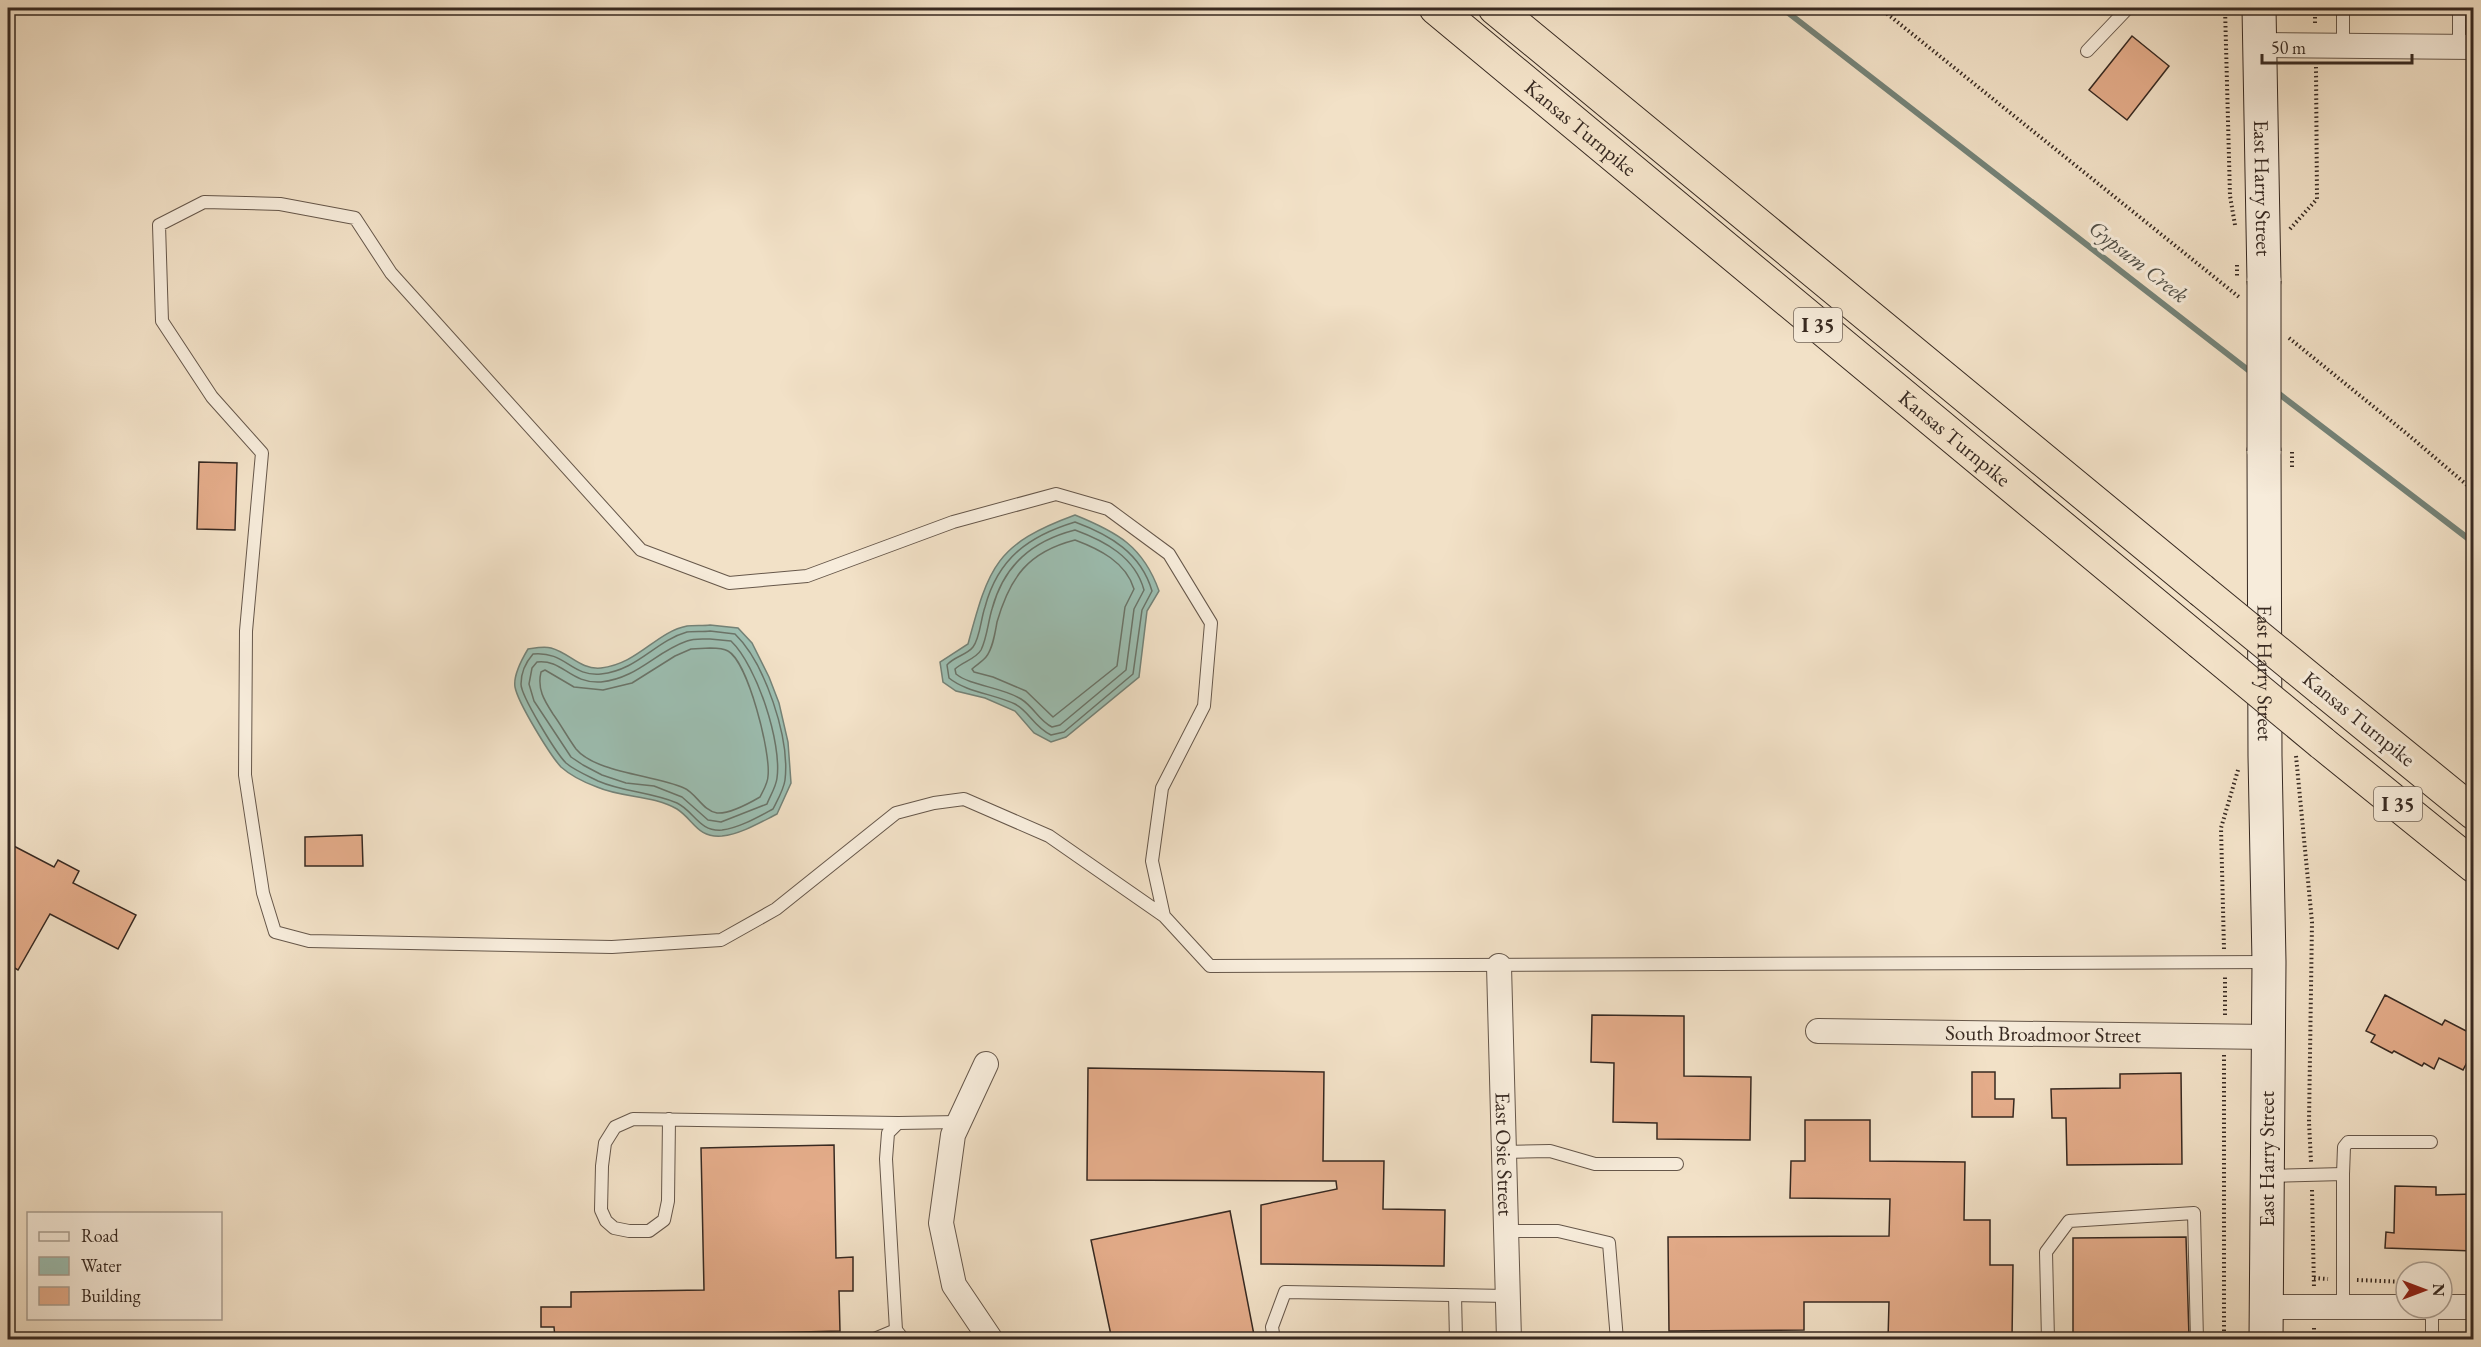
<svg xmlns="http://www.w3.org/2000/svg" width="2481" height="1347" font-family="'EB Garamond',serif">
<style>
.water{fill:#9cbeb1;stroke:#748277;stroke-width:1.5}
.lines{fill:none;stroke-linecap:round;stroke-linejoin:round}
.shore{stroke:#6a7469;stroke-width:1.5}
.stream{stroke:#748277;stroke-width:6}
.building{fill:#e4ac8a;stroke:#372921;stroke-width:1.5}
.service-casing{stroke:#66574a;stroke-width:14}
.minor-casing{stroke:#66574a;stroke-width:26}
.secondary-casing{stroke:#372921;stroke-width:35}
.motorway-casing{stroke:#372921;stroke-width:35}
.path{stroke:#372921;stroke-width:4;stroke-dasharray:1.5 3;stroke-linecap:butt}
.service{stroke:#f7ecdb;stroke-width:12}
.minor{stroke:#f7ecdb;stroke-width:24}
.secondary{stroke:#f7ecdb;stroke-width:33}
.motorway{stroke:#f2e1c7;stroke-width:33}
.secondary-bridge-casing{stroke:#372921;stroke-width:35;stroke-linecap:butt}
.motorway-bridge-casing{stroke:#372921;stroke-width:35;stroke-linecap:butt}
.path-bridge{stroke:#372921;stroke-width:4;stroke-dasharray:1.5 3;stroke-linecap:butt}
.secondary-bridge{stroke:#f7ecdb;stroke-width:33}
.motorway-bridge{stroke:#f2e1c7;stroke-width:33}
.labels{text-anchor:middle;stroke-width:6;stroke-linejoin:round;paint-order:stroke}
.shield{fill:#f7ecdb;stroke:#716459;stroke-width:1.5}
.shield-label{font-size:20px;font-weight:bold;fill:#372921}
.street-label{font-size:21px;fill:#372921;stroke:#f7ecdb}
.water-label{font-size:22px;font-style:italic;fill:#504e45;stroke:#f7ecdb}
</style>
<rect width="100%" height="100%" fill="#f2e1c7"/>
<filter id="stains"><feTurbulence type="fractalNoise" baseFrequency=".00333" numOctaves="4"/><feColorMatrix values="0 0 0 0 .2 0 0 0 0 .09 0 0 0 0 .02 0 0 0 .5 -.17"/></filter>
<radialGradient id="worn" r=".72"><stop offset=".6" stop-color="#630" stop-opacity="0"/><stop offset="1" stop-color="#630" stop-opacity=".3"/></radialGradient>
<!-- water -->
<g class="water">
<path d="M1075 515C1117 532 1143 546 1159 591L1147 611 1139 677 1066 737 1051 742 1034 733 1015 711 985 698 956 691 943 682 940 662 968 644C989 566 996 544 1075 515Z"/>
<path d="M710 625 738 628 752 643 769 677 779 703 788 742 791 783 777 814C761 822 741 834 722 836 697 838 694 820 677 809 654 795 622 798 597 787 586 783 570 775 561 767 550 755 518 703 515 687 513 675 522 659 528 649 535 648 544 646 551 648 570 653 580 670 601 668 638 664 656 632 687 626 694 625 703 626 710 625Z"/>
</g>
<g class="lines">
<!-- shore -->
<g class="shore">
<path d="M1075 522C1110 535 1141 553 1152 591L1142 610 1133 674 1064 732 1051 735C1033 726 1029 711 1015 704 994 694 966 692 949 678L947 665C953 657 967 655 973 647 980 638 981 618 985 607 998 558 1029 536 1075 522Z"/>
<path d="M1075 530C1105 541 1135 557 1144 590L1134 609 1126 670 1060 725 1052 727C1039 721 1034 707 1021 699 1002 687 971 686 956 674L955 669C962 662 976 659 981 650 987 638 988 622 992 609 1004 565 1032 541 1075 530Z"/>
<path d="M1075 540C1099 549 1126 562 1134 589L1125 607 1117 666 1053 717 1026 691 993 677 974 672 972 669C976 665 982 662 986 657 993 648 995 633 997 622 1010 577 1028 552 1075 540Z"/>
<path d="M710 631 735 634C765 663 790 738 785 780 784 789 777 801 773 809 758 817 739 828 722 830 699 832 694 811 677 803 651 792 623 792 598 781 588 776 574 770 566 763 556 753 521 696 521 684 521 673 526 662 533 654 566 651 571 677 601 674 638 670 655 641 687 632 694 631 703 632 710 631Z"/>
<path d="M710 639 731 641C757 666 782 743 777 778 776 787 770 796 767 804L721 822 708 820 682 797 654 786 626 783 602 775 583 765 571 757 534 701 529 684 532 668 537 662C563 659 570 684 601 682 638 678 655 652 687 641 694 638 703 639 710 639Z"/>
<path d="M710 648C715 648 723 648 728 651 748 662 771 753 768 776 768 783 763 791 760 797 748 804 730 814 717 813 703 811 696 793 684 788 655 775 596 773 576 749 568 738 561 725 553 714 544 700 537 689 541 672L545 670 574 687 603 690 632 683 675 656 691 649Z"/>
</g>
<!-- stream -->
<g class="stream">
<polyline points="1782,8 2252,373"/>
<polyline points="2274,390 2474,543"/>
</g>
</g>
<!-- building -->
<g class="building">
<polygon points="2132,36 2169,66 2127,120 2089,90"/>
<polygon points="199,462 237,463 235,530 197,529"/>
<polygon points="362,835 363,866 305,866 305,837"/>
<polygon points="8,843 54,867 58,860 79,871 73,883 136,915 118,949 50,914 18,970 8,964"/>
<polygon points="2385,995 2442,1025 2445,1020 2474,1035 2474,1049 2463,1070 2439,1058 2434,1069 2424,1063 2422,1066 2394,1051 2392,1053 2371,1042 2375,1035 2366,1031"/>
<polygon points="1592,1015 1684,1016 1684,1076 1751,1077 1750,1140 1657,1139 1657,1123 1613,1122 1614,1063 1591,1062"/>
<polygon points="1088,1068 1324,1072 1323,1161 1384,1161 1383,1209 1445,1210 1444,1266 1261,1264 1261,1205 1337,1189 1336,1181 1087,1180"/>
<polygon points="1972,1072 1995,1072 1995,1099 2014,1099 2013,1117 1972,1117"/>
<polygon points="2181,1073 2182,1164 2067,1165 2066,1118 2052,1118 2051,1089 2120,1088 2120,1074"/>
<polygon points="1805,1120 1870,1120 1870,1161 1965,1162 1964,1220 1990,1220 1990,1265 2013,1265 2012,1340 1888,1340 1889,1302 1804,1302 1804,1330 1669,1331 1668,1237 1889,1236 1890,1199 1790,1198 1791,1161 1805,1161"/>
<polygon points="834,1145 836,1258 853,1257 853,1291 839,1291 840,1331 555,1338 554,1327 541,1327 541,1307 571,1307 571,1292 704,1290 701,1148"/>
<polygon points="2395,1186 2436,1187 2436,1195 2474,1194 2474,1251 2385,1248 2386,1232 2394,1233"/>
<polygon points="1230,1211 1255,1340 1112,1340 1091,1240"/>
<polygon points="2186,1237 2189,1337 2073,1338 2073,1238"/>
</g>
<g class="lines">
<defs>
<g id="service">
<polyline points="2343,8 2343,46"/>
<polyline points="2459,8 2459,47"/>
<polyline points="2472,47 2474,63"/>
<polyline points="2087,51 2128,8"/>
<polyline points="1164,916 1049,836 964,799 934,803 896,813 776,909 721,940 612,947 309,941 275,932 263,893 245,775 246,631 262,453 212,397 162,321 159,225 204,202 280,204 355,218 391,273 641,550 729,583 807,576 953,522 1056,494 1108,509 1169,554 1211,623 1204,706 1162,788 1152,861 1164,916 1210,966 2268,962"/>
<polyline points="669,1119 668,1201 664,1220 649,1231 629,1231 614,1228 606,1221 601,1210 602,1166 605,1143 615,1127 633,1119 898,1123"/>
<polyline points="1503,1152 1550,1151 1595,1164 1677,1164"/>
<polyline points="2343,1174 2344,1147 2348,1142 2431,1142"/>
<polyline points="2268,1176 2343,1174 2343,1308"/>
<polyline points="1505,1231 1558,1231 1609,1243 1617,1340"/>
<polyline points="1455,1295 1456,1340"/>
<polyline points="872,1340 896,1330"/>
<polyline points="904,1340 896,1330 886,1159 888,1133 898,1123 959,1122"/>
<polyline points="1274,1340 1272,1327 1285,1292 1507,1296"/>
<polyline points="2048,1340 2046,1252 2069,1221 2194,1213 2197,1340"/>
<polyline points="2432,1340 2432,1309"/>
</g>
<g id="minor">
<polyline points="2259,45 2474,47"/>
<path id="s1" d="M1499 966 1509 1340"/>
<path id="s2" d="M1818 1031 2268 1037"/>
<polyline points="986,1064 953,1135 941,1223 954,1285 991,1340"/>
<polyline points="2266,1307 2474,1307"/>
</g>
<g id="secondary">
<path id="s3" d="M2259 8 2264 281"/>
<path id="s4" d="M2264 451 2265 756 2269 962 2266 1340"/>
</g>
<g id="motorway">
<path id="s5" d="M1436 8 2200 642"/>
<polyline points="1495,8 2201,590"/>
<polyline points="2323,690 2474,813"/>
<polyline points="2322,743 2474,866"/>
</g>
</defs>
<!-- service casing -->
<use href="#service" class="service-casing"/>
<!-- minor casing -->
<use href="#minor" class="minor-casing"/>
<!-- secondary casing -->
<use href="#secondary" class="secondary-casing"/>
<!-- motorway casing -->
<use href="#motorway" class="motorway-casing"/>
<!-- path -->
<g class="path">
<polyline points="1880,8 2239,297"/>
<polyline points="2225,8 2230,196 2235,225"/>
<polyline points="2315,8 2315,24"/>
<polyline points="2290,229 2317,199 2316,67"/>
<polyline points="2289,338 2406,433 2474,491"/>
<polyline points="2296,756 2312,922 2309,1122 2311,1162"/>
<polyline points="2224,949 2221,828 2238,770"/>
<polyline points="2225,1015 2225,977"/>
<polyline points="2312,1190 2314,1288"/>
<polyline points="2314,1278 2328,1279"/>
<polyline points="2357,1280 2406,1282"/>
<polyline points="2314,1328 2314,1340"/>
<polyline points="2224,1340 2224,1055"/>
</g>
<!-- service -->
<use href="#service" class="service"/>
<!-- minor -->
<use href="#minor" class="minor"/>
<!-- secondary -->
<use href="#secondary" class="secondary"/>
<!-- motorway -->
<use href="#motorway" class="motorway"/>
<defs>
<polyline id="secondary-bridge" points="2264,281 2264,451"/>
<g id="motorway-bridge">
<polyline points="2201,590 2323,690"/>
<polyline points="2200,642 2322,743"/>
</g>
</defs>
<!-- secondary-bridge casing -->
<use href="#secondary-bridge" class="secondary-bridge-casing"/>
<!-- motorway-bridge casing -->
<use href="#motorway-bridge" class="motorway-bridge-casing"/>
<!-- path-bridge -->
<g class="path-bridge">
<polyline points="2237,265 2237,277"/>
<polyline points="2292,452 2292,469"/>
</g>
<!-- secondary-bridge -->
<use href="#secondary-bridge" class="secondary-bridge"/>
<!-- motorway-bridge -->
<use href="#motorway-bridge" class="motorway-bridge"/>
</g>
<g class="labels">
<!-- shield labels -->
<g class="shield">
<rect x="1794" y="308" width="48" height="34" rx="4.5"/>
<rect x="2374" y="787" width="48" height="34" rx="4.5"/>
</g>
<g class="shield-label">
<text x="1818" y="332">I 35</text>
<text x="2398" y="811">I 35</text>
</g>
<!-- street labels -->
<g class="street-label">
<text dy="7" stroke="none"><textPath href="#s5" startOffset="188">Kansas Turnpike</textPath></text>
<text dy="7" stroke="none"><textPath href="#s3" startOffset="180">East Harry Street</textPath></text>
<text dy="7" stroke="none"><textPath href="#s5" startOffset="674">Kansas Turnpike</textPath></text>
<text dy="7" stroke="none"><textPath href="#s4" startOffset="222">East Harry Street</textPath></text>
<text transform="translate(2359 719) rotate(39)" y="7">Kansas Turnpike</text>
<text dy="7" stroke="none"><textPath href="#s2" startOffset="225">South Broadmoor Street</textPath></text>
<text dy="7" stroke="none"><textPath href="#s1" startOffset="188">East Osie Street</textPath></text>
<text transform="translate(2267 1159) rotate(-90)" y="7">East Harry Street</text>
</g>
<!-- water labels -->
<g class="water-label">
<text transform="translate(2139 261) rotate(38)" y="8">Gypsum Creek</text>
</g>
</g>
<!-- margin -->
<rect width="2481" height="1347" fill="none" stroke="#f2e1c7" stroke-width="30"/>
<rect x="9" y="9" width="2463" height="1329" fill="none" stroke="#372921" stroke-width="3"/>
<rect x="15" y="15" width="2451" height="1317" fill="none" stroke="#372921" stroke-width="1.5"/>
<!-- legend -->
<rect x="27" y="1212" width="195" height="108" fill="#f7ecdb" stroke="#aa9e91" stroke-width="1.5"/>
<rect x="39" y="1232" width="30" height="9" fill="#f7ecdb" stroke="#aa9e91" stroke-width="1.5"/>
<text x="81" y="1242" font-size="18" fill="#372921">Road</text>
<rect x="39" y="1257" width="30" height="18" fill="#9cbeb1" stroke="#aa9e91" stroke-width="1.5"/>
<text x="81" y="1272" font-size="18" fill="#372921">Water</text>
<rect x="39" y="1287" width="30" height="18" fill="#e4ac8a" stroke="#aa9e91" stroke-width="1.5"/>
<text x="81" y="1302" font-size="18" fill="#372921">Building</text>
<!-- north arrow -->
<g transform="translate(2424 1290) rotate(90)"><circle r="28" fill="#f7ecdb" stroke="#aa9e91" stroke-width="1.5"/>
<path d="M0-4.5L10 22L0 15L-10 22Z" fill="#8f2418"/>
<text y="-9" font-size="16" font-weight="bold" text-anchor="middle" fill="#372921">N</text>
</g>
<!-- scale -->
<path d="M2262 54v9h150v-9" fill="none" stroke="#372921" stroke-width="3"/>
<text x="2271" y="54" font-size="18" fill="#372921" stroke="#f7ecdb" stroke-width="4.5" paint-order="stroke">50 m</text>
<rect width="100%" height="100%" filter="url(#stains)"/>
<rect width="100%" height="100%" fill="url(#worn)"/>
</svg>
